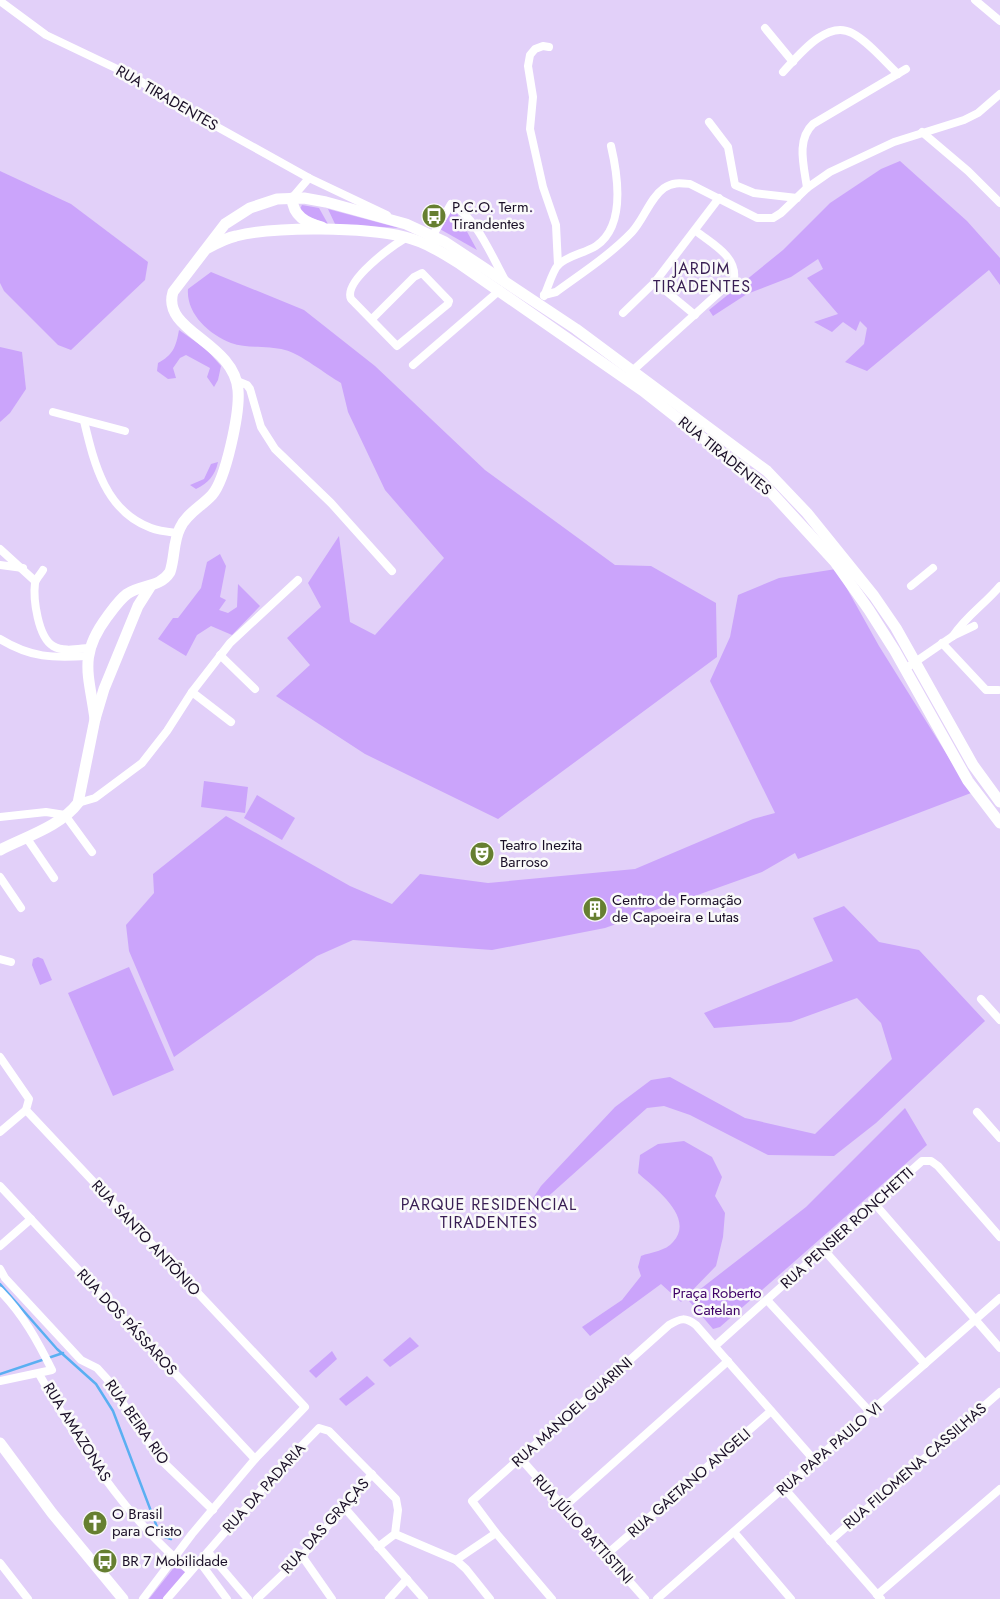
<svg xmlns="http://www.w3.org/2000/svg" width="1000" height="1599" font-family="Jost,sans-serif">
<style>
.green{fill:#cba4fb}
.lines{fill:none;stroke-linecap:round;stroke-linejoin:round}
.stream{stroke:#5aaff2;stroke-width:2.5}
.street{stroke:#fff;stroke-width:8}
.secondary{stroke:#fff;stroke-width:11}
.labels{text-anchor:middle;stroke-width:5;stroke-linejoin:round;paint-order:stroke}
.street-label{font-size:15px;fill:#1a0f27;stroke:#fafafa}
.poi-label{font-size:15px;fill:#1a0f27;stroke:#fafafa;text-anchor:start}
.park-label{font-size:15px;fill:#3e0066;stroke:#fafafa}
.neighbourhood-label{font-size:16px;letter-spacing:1px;fill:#391e54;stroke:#fafafa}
</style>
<rect width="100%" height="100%" fill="#e2d0f9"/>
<!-- green -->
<g class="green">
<polygon points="900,161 967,221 1000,258 1000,285 989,270 867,371 845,362 864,344 867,328 860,321 856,331 843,322 832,332 814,322 838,314 807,278 823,269 818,259 791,277 747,294 713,316 709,310 783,250 830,203 881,169"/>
<polygon points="0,171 71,204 148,262 145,280 71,350 58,345 4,291 0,283"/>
<polygon points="302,205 319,208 328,224 303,215 300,209"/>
<polygon points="453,206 477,250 438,228"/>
<polygon points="328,209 399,228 335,224"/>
<path d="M211 272 304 310 375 366 485 470 615 565 651 566 716 603 717 657 498 819 365 754 276 696 310 665 287 638 321 607 308 583 339 536 350 622 375 635 444 558 385 490 348 412 341 383C327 375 299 353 285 350 268 345 247 349 231 343 208 334 186 313 188 289Z"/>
<path d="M179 330 206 349 221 366 218 380 214 387 207 377 210 368 186 355 180 358 173 368 176 378 168 379 157 371 158 363C173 355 176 347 179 330Z"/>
<polygon points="0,347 22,352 26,389 10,413 0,422"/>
<path d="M218 462C215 476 208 483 196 489L190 485 204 479 211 464Z"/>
<polygon points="220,554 226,566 220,597 226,600 219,610 228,613 237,607 238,584 260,606 232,635 211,626 197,635 186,656 158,639 173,618 178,618 201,588 207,562"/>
<polygon points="836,569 879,646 971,793 798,859 795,853 762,872 605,928 492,950 353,940 317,956 174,1057 129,951 126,925 154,893 153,874 226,816 350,886 392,904 420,874 488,883 635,869 753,819 775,813 710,681 730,637 738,595 779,578"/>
<polygon points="204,781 248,787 245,813 201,807"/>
<polygon points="257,795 295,818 282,840 244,818"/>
<polygon points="844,906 879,942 919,950 985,1021 876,1123 834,1156 768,1155 690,1115 664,1106 647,1108 514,1227 541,1186 615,1107 651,1080 670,1077 745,1118 815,1134 892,1059 881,1023 857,998 791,1022 714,1028 704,1013 833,961 813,918"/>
<polygon points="38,957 43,959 52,980 40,985 32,965 33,959"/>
<polygon points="129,967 174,1070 113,1096 68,993"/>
<polygon points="905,1108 927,1145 720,1327 713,1329 689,1301 694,1294 806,1207"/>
<path d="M684 1141 712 1157 722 1177 715 1196 725 1213 723 1237 716 1266 681 1302 661 1284 590 1336 582 1327 622 1300 641 1276 638 1267 641 1256C651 1252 666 1251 673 1242 696 1217 653 1187 638 1173L640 1155 658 1144Z"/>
<polygon points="410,1337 419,1346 390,1367 383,1360"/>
<polygon points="332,1351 337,1359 316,1378 309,1371"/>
<polygon points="367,1376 375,1384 346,1406 339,1399"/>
<polygon points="176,1565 186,1573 165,1599 149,1599"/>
</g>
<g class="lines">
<!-- stream -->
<g class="stream">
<polyline points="0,1284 57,1349 96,1384 113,1411 157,1527 162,1536 171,1539"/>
<polyline points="0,1374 63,1353"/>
</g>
<!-- street -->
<g class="street">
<polyline points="975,0 1000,21"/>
<polyline points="0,1 46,35 132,76 185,109 309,178 387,215"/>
<polyline points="765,28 793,62"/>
<polyline points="549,47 543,46 535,49 530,55 528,66 533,97 530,129 543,187 556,225 558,265"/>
<path d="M783 72C798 56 827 19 852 33 869 42 884 61 898 74"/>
<polyline points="709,122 728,147 735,185 754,193 797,198"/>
<polyline points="922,132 968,171 1000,203"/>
<path d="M807 188C804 166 796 140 813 124L906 69"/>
<polyline points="292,198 309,178"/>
<path d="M433 235 451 204C477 218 491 255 505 280"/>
<polyline points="655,282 695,315"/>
<path d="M544 295 556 292C582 273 610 255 632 232 644 219 650 198 664 188 673 182 680 183 690 184L757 218H773L781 213 807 188 830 172 894 142 964 120 978 113 1000 94"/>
<path d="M544 296C548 288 552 272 558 265 567 256 585 253 596 246 626 226 618 176 611 146"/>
<polyline points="623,313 655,282 719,198"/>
<path d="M372 319 414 277 422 273 449 301 448 304 397 346 351 299C343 281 392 246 407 237"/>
<polyline points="413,365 500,290"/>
<path d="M630 373 734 279C737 256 712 244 696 231"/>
<polyline points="237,381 247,385 250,389 261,427 275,449 331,503 392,571"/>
<polyline points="53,412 125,431"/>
<path d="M84 421C94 463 105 511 151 528 159 531 169 532 177 533"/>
<polyline points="0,549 35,581"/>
<polyline points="0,565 23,568"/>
<path d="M43 570C41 574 36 578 35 583 33 599 38 637 53 646 63 652 77 649 88 648"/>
<polyline points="911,586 933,568"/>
<path d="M953 636C966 616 985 604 1000 586"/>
<path d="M0 639C31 658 53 658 87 656"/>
<polyline points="942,643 986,690 998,690"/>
<polyline points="220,655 255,689"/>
<polyline points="905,669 953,636 974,626"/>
<polyline points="192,692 231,722"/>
<polyline points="78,803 95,798 142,763 167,731 192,692 230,643 298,580"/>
<polyline points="0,817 46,812 65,815 92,852"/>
<polyline points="26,837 54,878"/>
<polyline points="0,877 21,908"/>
<polyline points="0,959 11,962"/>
<polyline points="981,999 1000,1020"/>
<polyline points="0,1057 29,1099 26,1110 305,1407 255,1459 192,1534 143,1599"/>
<polyline points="977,1112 1000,1138"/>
<polyline points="0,1132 26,1110"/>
<polyline points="0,1186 255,1459"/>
<polyline points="875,1204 1000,1348"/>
<polyline points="0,1246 31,1219"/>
<polyline points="824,1250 925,1364"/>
<polyline points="0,1269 5,1278 81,1360 97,1368 107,1379 158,1457 213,1510"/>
<path d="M0 1291C23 1314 38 1342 52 1370L0 1381"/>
<polyline points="767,1300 870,1412"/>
<polyline points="715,1346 922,1161 931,1161 938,1166 1000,1237"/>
<path d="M39 1374C80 1446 125 1517 190 1571"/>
<polyline points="521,1459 645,1599"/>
<polyline points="784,1488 881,1599"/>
<polyline points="343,1506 424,1599"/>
<polyline points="564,1507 728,1361"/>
<polyline points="734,1532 791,1599"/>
<polyline points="395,1534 456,1560 466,1569 490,1599"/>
<polyline points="830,1541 1000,1392"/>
<polyline points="208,1552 248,1599"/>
<polyline points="606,1555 771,1411"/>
<polyline points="302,1556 332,1599"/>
<polyline points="456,1560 496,1533"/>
<polyline points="199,1561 227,1599"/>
<polyline points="0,1563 28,1599"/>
<polyline points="877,1595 1000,1489"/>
<polyline points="167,1599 282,1466 319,1428 329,1431 396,1499 398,1510 395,1534 378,1547"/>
<polyline points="257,1599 302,1556 372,1474"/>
<polyline points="389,1599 407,1579"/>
<path d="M552 1599 496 1533 472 1501 669 1325C681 1318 685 1317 696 1325L815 1461"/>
<polyline points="657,1599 1000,1298"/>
</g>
<!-- secondary -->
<g class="secondary">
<path d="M292 198C293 216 306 223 322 227"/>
<path d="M208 248C217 243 226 238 236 236 276 226 364 227 405 237 425 242 443 253 460 264L643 391 770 491 835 562 869 610 895 651 968 781 1000 823"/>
<path d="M95 719C89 674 78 656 107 617 113 609 119 600 127 594 141 584 160 588 170 572 175 557 173 542 180 528 186 514 202 506 212 495 226 479 240 412 238 390 234 342 161 331 173 292L225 224 250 208 277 199 304 198 326 202 406 224 445 242 576 329 767 471 807 513 874 596 896 628 973 765 1000 802"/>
<path d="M0 850C25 837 61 826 78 803L95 719 104 689 138 606 150 587"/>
<polyline points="0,1443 52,1513 123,1599"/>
</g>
</g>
<!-- icons -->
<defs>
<symbol id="bus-disc" viewBox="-11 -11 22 22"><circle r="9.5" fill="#667f31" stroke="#fafafa"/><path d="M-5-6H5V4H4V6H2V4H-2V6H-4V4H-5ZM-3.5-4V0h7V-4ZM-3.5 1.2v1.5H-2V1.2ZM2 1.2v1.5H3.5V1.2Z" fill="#fff"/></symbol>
<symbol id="theatre-disc" viewBox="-11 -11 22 22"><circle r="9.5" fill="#667f31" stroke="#fafafa"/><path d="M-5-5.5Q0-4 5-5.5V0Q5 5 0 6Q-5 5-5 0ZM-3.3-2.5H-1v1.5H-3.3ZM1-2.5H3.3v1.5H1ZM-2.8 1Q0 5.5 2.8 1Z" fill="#fff"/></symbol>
<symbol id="building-disc" viewBox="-11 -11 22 22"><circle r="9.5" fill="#667f31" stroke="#fafafa"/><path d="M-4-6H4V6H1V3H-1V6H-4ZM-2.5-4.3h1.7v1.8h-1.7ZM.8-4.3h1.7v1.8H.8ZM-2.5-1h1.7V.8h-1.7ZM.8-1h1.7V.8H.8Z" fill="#fff"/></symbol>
<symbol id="church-disc" viewBox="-11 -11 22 22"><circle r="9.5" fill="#667f31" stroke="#fafafa"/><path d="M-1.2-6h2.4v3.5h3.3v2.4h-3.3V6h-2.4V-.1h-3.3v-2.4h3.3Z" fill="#fff"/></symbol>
</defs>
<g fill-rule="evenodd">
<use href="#bus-disc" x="420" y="202" width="28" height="28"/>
<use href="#theatre-disc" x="468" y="840" width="28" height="28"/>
<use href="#building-disc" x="581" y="895" width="28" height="28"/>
<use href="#church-disc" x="81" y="1509" width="28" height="28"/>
<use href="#bus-disc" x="91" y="1547" width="28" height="28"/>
</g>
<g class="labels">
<!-- street labels -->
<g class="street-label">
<text transform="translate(167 98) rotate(30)" y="5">RUA TIRADENTES</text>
<text transform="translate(725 456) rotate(39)" y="5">RUA TIRADENTES</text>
<text transform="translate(847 1228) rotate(-42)" y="5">RUA PENSIER RONCHETTI</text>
<text transform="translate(146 1238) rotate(47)" y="5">RUA SANTO ANTÔNIO</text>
<text transform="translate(127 1322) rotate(47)" y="5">RUA DOS PÁSSAROS</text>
<text transform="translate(572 1412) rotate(-42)" y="5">RUA MANOEL GUARINI</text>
<text transform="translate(137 1422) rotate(55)" y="5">RUA BEIRA RIO</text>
<text transform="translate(77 1432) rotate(58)" y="5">RUA AMAZONAS</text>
<text transform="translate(829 1449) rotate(-41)" y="5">RUA PAPA PAULO VI</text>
<text transform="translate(915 1466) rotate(-41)" y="5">RUA FILOMENA CASSILHAS</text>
<text transform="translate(689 1483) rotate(-41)" y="5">RUA GAETANO ANGELI</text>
<text transform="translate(264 1488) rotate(-48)" y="5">RUA DA PADARIA</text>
<text transform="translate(325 1526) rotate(-48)" y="5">RUA DAS GRAÇAS</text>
<text transform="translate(583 1529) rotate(48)" y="5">RUA JÚLIO BATTISTINI</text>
</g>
<!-- poi labels -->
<g class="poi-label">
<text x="452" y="212">P.C.O. Term.<tspan x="452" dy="17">Tirandentes</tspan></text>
<text x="500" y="850">Teatro Inezita<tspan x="500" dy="17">Barroso</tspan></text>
<text x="612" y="905">Centro de Formação<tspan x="612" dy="17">de Capoeira e Lutas</tspan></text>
<text x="112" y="1519">O Brasil<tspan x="112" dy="17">para Cristo</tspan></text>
<text x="122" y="1566">BR 7 Mobilidade</text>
</g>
<!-- park labels -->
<g class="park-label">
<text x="717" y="1298">Praça Roberto<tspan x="717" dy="17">Catelan</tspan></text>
</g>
<!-- neighbourhood labels -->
<g class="neighbourhood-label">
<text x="702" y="274">JARDIM<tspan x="702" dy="18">TIRADENTES</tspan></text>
<text x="489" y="1210">PARQUE RESIDENCIAL<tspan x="489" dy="18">TIRADENTES</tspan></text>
</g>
</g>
</svg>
